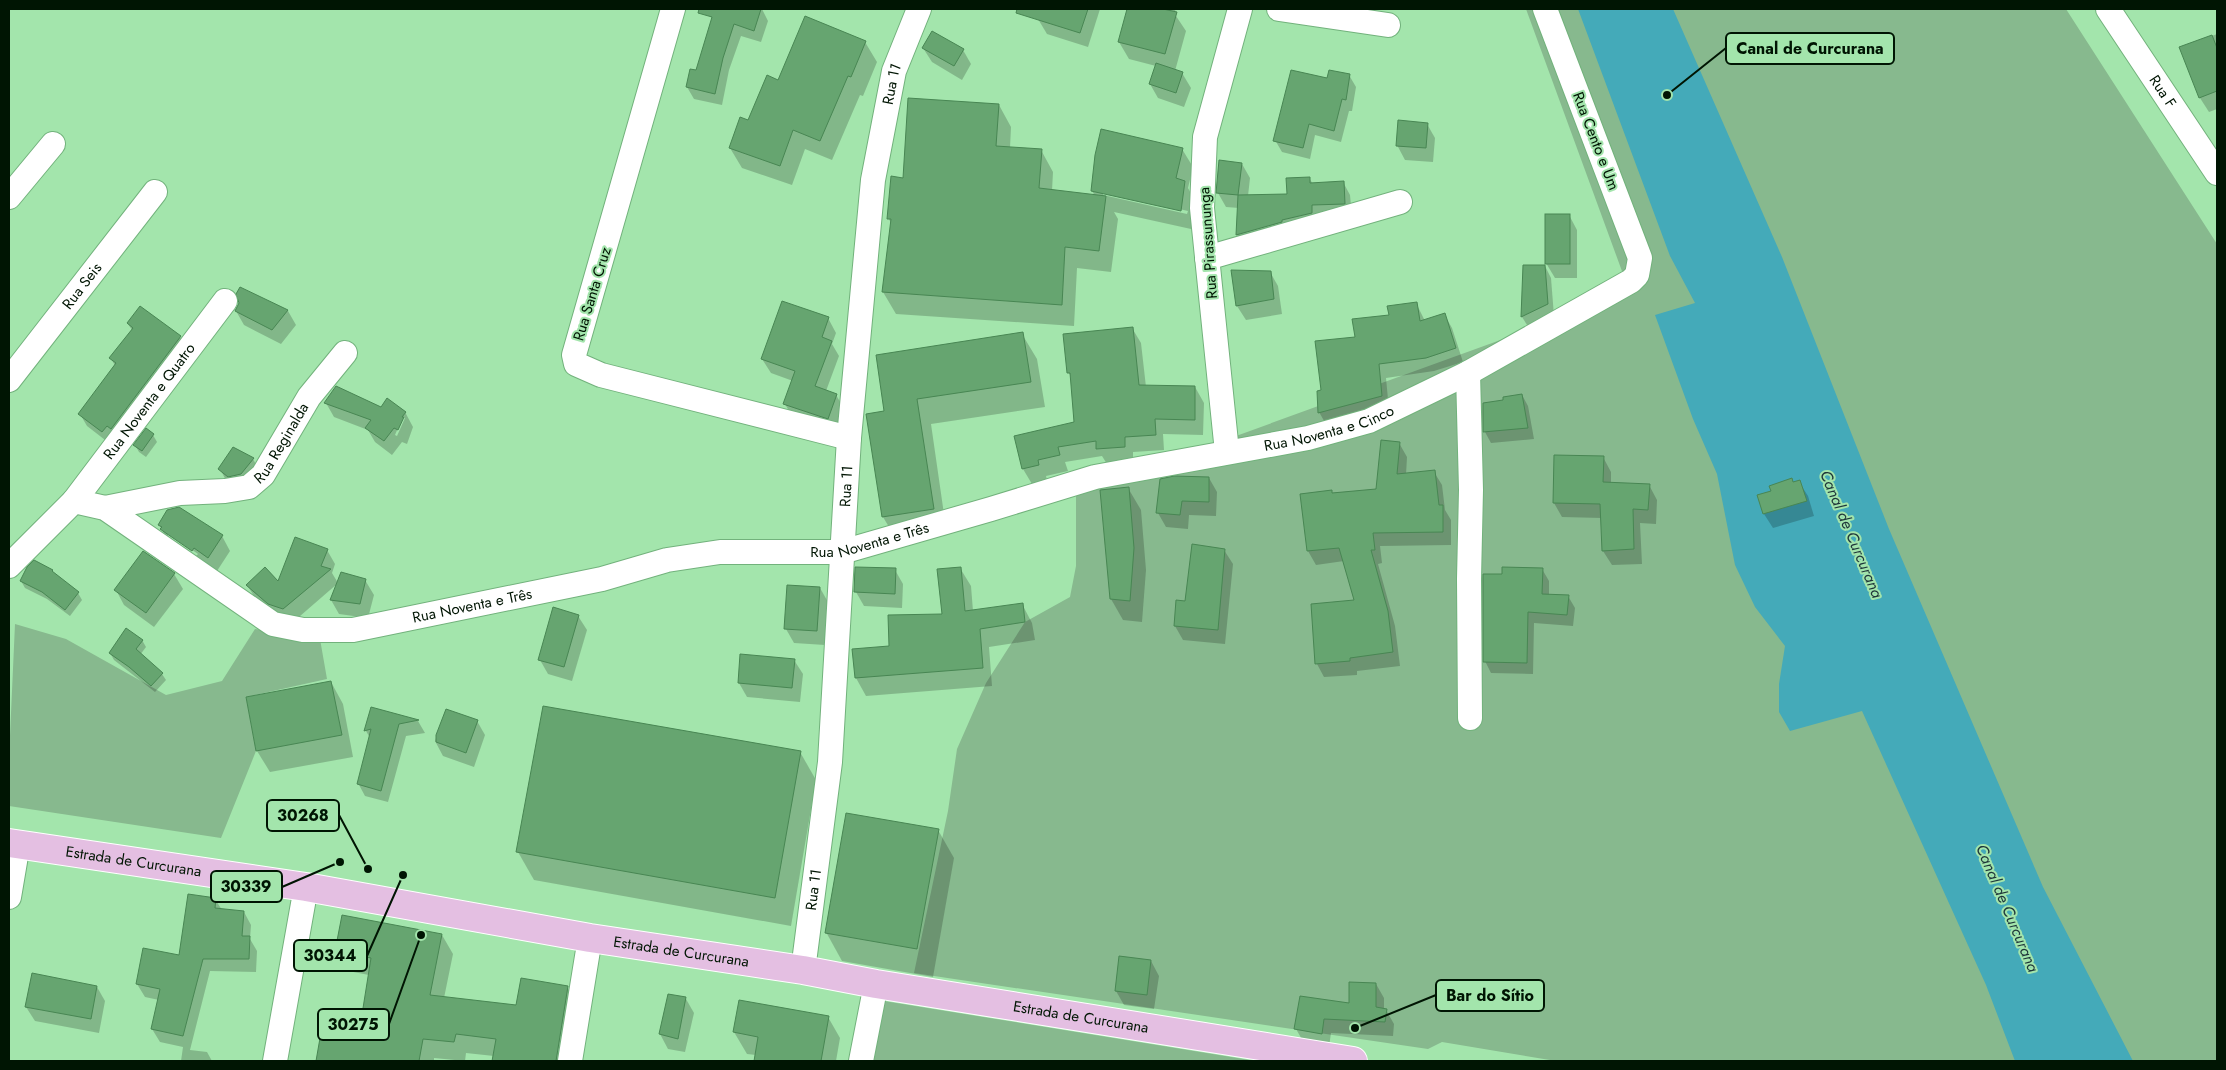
<svg xmlns="http://www.w3.org/2000/svg" width="2226" height="1070" font-family="Jost,sans-serif">
<style>
.green{fill:#87b98e}
.water{fill:#44aab9}
.shadow{fill:#0003;fill-rule:evenodd}
.building{fill:#66a570;stroke:#488653}
.lines{fill:none;stroke-linecap:round;stroke-linejoin:round}
.minor-casing{stroke:#72b27c;stroke-width:26}
.major-casing{stroke:#fff;stroke-width:30}
.minor{stroke:#fff;stroke-width:24}
.major{stroke:#e4bfe2;stroke-width:28}
.labels{text-anchor:middle;stroke-width:4;stroke-linejoin:round;paint-order:stroke}
.street-label{font-size:15px;fill:#001503;stroke:#a3e5ac}
.water-label{font-size:16px;font-style:italic;fill:#1e3539;stroke:#a3e5ac}
.leader{fill:none;stroke:#001503;stroke-width:2}
.callout-dot{fill:#001503;stroke:#a3e5ac;stroke-width:2}
.callout{fill:#a3e5ac;stroke:#001503;stroke-width:2}
.callout-label{font-size:16px;text-anchor:middle;font-weight:bold;fill:#001503}
</style>
<rect width="100%" height="100%" fill="#a3e5ac"/>
<!-- green -->
<g class="green">
<polygon points="1526,9 2066,9 2217,244 2217,1061 1556,1061 1442,1042 1428,1049 914,973 948,811 957,749 986,683 1025,622 1070,597 1076,566 1076,494 1630,293"/>
<polygon points="15,624 66,639 166,695 222,681 255,629 320,639 327,679 246,697 256,751 221,838 9,806 9,758"/>
<polygon points="884,1001 1256,1061 871,1061"/>
</g>
<!-- water -->
<polygon class="water" points="1578,9 1673,9 1782,257 1889,529 2043,887 2133,1061 2015,1061 1986,985 1862,711 1790,731 1779,712 1779,684 1785,646 1755,607 1735,565 1717,474 1693,419 1655,315 1695,303 1670,256"/>
<!-- shadow -->
<g class="shadow">
<polygon points="713,9 762,9 768,21 761,42 741,36 729,70 722,105 694,99 687,87 697,72 713,20 711,16"/>
<polygon points="1041,9 1100,9 1088,47 1047,34 1038,19"/>
<polygon points="1128,9 1176,9 1174,13 1186,31 1175,71 1182,73 1191,88 1184,107 1158,98 1150,84 1156,66 1129,59 1119,42"/>
<polygon points="2217,34 2217,109 2209,112 2200,98 2181,48"/>
<polygon points="865,42 877,62 863,96 860,95 832,160 805,149 792,185 742,168 730,148 779,82"/>
<polygon points="923,48 963,50 971,64 962,80 932,62"/>
<polygon points="1349,75 1356,87 1352,111 1349,111 1341,142 1315,135 1310,159 1282,152 1275,140 1328,80"/>
<path d="M999 105 1011 127 1010 148 1041 150 1053 172 1052 191 1095 196 1092 191 1182 149 1193 167 1188 188 1195 201 1191 229 1114 212 1118 219 1111 272 1077 268 1074 326 896 314 883 292 892 224 888 218 904 179ZM1103 192 1188 211 1187 214 1103 195Z"/>
<polygon points="1427,124 1435,138 1433,162 1405,160 1397,145"/>
<polygon points="1242,164 1250,178 1248,196 1288,195 1309,178 1313,184 1343,182 1350,195 1352,216 1245,248 1237,235 1239,208 1226,207 1218,193"/>
<polygon points="1569,215 1577,230 1577,278 1555,278 1546,263"/>
<polygon points="1524,266 1545,266 1551,278 1554,316 1529,328 1522,317"/>
<polygon points="1233,271 1270,272 1278,286 1282,314 1246,320 1237,306"/>
<polygon points="240,289 288,311 296,325 281,344 244,325 236,311 240,303"/>
<polygon points="1416,303 1425,321 1444,314 1452,328 1463,362 1434,371 1386,378 1389,410 1327,426 1319,412 1322,392 1356,338 1390,316"/>
<polygon points="140,308 180,337 187,349 109,443 87,426 80,414 116,367 111,359 132,330 128,324"/>
<polygon points="828,318 836,333 832,344 839,356 826,391 836,395 845,410 836,432 793,418 785,404 793,381 771,373 762,359"/>
<polygon points="1132,328 1141,343 1146,387 1195,387 1204,403 1203,435 1163,434 1164,450 1133,452 1133,462 1107,464 1102,456 1065,462 1068,471 1046,476 1047,480 1032,484 1023,469 1076,423 1072,379 1069,373"/>
<polygon points="1022,334 1037,359 1045,407 931,424 947,535 898,542 883,517 886,412"/>
<polygon points="1522,395 1528,406 1534,439 1491,443 1485,432 1505,401"/>
<path d="M326 403 405 412 413 427 407 444 402 442 392 455 375 442 368 430 334 417ZM403 416 405 418 397 436 395 435Z"/>
<polygon points="146,430 153,435 157,442 146,457 139,452 135,445"/>
<polygon points="1399,443 1407,457 1406,475 1434,472 1442,485 1445,510 1451,520 1451,545 1380,546 1382,563 1378,564 1395,626 1400,666 1357,671 1357,675 1324,677 1317,664 1355,602 1344,561 1316,565 1308,551 1302,495 1377,490"/>
<polygon points="1603,457 1611,472 1611,484 1649,485 1657,500 1656,524 1640,523 1642,564 1612,565 1603,551 1602,518 1562,517 1554,503"/>
<polygon points="253,459 261,473 228,484 220,469"/>
<polygon points="1209,478 1217,492 1216,516 1189,515 1188,529 1166,527 1158,513"/>
<polygon points="1799,482 1808,496 1814,516 1773,528 1764,514 1759,496"/>
<polygon points="1128,488 1141,510 1146,570 1142,622 1123,620 1111,599"/>
<path d="M159 525 222 536 230 551 217 571 170 544ZM168 533 198 554 196 556 168 536Z"/>
<polygon points="327,550 335,564 332,573 338,583 365,580 374,595 368,618 339,614 331,600 337,584 292,623 256,599 247,585 279,583"/>
<polygon points="1224,550 1233,564 1225,644 1183,640 1175,626"/>
<polygon points="144,553 174,574 183,589 154,627 124,605 116,590"/>
<polygon points="960,568 971,586 973,611 1022,604 1032,623 1035,640 989,647 992,686 866,696 856,678 854,650 890,647 943,615"/>
<polygon points="1542,569 1549,581 1549,595 1568,596 1575,608 1573,626 1534,623 1533,674 1491,673 1485,661 1503,576"/>
<polygon points="895,570 903,584 902,608 864,606 856,592"/>
<polygon points="54,575 78,593 82,600 70,616 47,599 25,588 21,581"/>
<polygon points="788,586 820,588 828,602 825,645 794,643 786,629"/>
<polygon points="578,616 587,630 572,681 548,674 540,660"/>
<polygon points="142,640 146,647 140,655 162,674 166,680 155,692 114,660 110,653"/>
<polygon points="794,660 803,674 800,702 747,697 739,683"/>
<polygon points="331,682 343,704 353,757 270,772 257,751 247,698"/>
<polygon points="372,708 418,721 425,733 406,736 388,802 365,796 358,783 370,738 366,731"/>
<polygon points="446,710 477,721 485,735 474,767 443,756 435,741"/>
<polygon points="800,752 816,780 791,926 534,880 518,852"/>
<polygon points="938,830 954,858 933,977 842,961 826,932"/>
<polygon points="215,899 222,910 244,912 251,925 250,939 257,951 256,972 210,971 190,1050 207,1052 212,1061 181,1061 183,1047 160,1042 152,1029 159,1000 145,997 137,984 180,957"/>
<polygon points="442,935 453,954 444,998 517,1007 567,987 579,1006 570,1061 493,1061 494,1056 466,1053 465,1061 434,1058 434,1061 319,1061 318,1059 361,1029 369,975 348,971 337,951"/>
<polygon points="1151,961 1159,976 1154,1009 1124,1005 1116,991"/>
<polygon points="1376,984 1384,998 1384,1010 1386,1010 1394,1024 1393,1036 1331,1033 1329,1047 1304,1043 1296,1029 1350,1005"/>
<polygon points="97,987 105,1001 99,1033 35,1021 26,1007"/>
<polygon points="686,999 694,1013 685,1052 668,1049 660,1034"/>
<polygon points="828,1017 840,1038 836,1061 755,1061 756,1055 747,1054 734,1032"/>
</g>
<!-- building -->
<g class="building">
<polygon points="699,9 761,9 754,31 734,24 723,58 715,94 686,87 690,69 696,70 712,17 698,13"/>
<polygon points="1017,9 1088,9 1080,33 1016,13"/>
<polygon points="1127,9 1163,9 1177,12 1165,54 1118,42"/>
<polygon points="805,16 866,41 851,77 848,76 820,141 793,130 780,166 729,148 740,117 748,120 767,75 778,80"/>
<polygon points="932,31 964,49 954,66 922,48"/>
<polygon points="2212,35 2217,48 2217,91 2199,98 2179,47"/>
<polygon points="1156,63 1183,72 1176,93 1149,84"/>
<polygon points="1291,70 1327,78 1329,70 1350,74 1346,100 1342,99 1334,131 1309,124 1303,148 1273,141"/>
<polygon points="908,98 999,104 996,146 1042,149 1039,188 1106,196 1099,251 1065,247 1062,305 882,292 891,219 887,219 891,176 903,178"/>
<polygon points="1398,120 1428,123 1426,148 1396,146"/>
<polygon points="1101,129 1183,148 1176,178 1185,181 1181,211 1091,191 1095,155"/>
<polygon points="1219,160 1242,163 1238,195 1216,193"/>
<polygon points="1310,177 1310,183 1344,181 1345,204 1312,205 1312,213 1282,220 1282,222 1236,235 1238,195 1287,194 1286,178"/>
<rect x="1545" y="214" width="25" height="50"/>
<polygon points="1523,265 1545,265 1548,304 1521,317"/>
<polygon points="1231,270 1271,271 1274,299 1236,306"/>
<polygon points="240,287 288,310 272,330 235,311 239,303 236,294"/>
<polygon points="782,301 829,317 822,337 832,341 815,386 837,394 828,419 783,404 795,371 761,359"/>
<polygon points="1417,302 1420,321 1445,313 1456,348 1426,358 1379,364 1382,396 1318,413 1317,391 1321,390 1315,341 1355,337 1352,319 1389,315 1387,306"/>
<polygon points="140,306 181,336 111,429 107,426 102,432 78,414 116,363 109,358 133,328 127,323"/>
<polygon points="1133,327 1139,385 1195,386 1195,420 1155,419 1156,435 1125,437 1125,447 1096,449 1096,441 1058,447 1060,455 1038,460 1039,465 1022,469 1014,436 1074,422 1070,373 1067,373 1063,334"/>
<polygon points="1023,332 1031,382 917,399 934,509 882,517 866,414 884,411 876,355"/>
<polygon points="336,386 381,407 387,398 406,412 402,417 404,417 398,430 394,428 384,441 365,428 371,420 324,403"/>
<polygon points="1522,394 1528,428 1483,432 1483,403 1503,400 1503,397"/>
<polygon points="146,428 154,434 142,451 133,445"/>
<polygon points="1381,440 1400,442 1397,474 1435,470 1439,505 1443,505 1443,532 1373,533 1375,550 1371,550 1388,611 1393,652 1350,658 1350,661 1315,664 1311,604 1354,600 1339,548 1307,551 1300,494 1332,490 1332,493 1376,489"/>
<polygon points="233,447 254,458 241,474 228,477 218,469"/>
<polygon points="1554,455 1604,456 1603,482 1650,484 1648,510 1633,509 1634,549 1602,551 1600,504 1553,503"/>
<polygon points="1174,476 1209,477 1209,502 1182,501 1180,515 1156,513 1160,479"/>
<polygon points="1792,478 1793,482 1800,480 1807,501 1763,514 1757,495 1771,491 1769,486"/>
<polygon points="1129,487 1134,548 1130,601 1110,599 1100,490"/>
<polygon points="179,507 223,535 208,558 194,548 192,551 160,529 162,527 158,525 167,510"/>
<polygon points="295,537 328,549 321,566 331,569 283,609 268,604 246,585 265,567 278,581"/>
<polygon points="1192,544 1225,549 1218,630 1174,626 1176,600 1185,601"/>
<polygon points="143,551 175,573 146,613 114,590"/>
<polygon points="34,560 53,570 52,571 79,592 65,610 42,592 20,581 27,567"/>
<polygon points="855,567 896,568 895,594 854,592"/>
<polygon points="961,567 965,611 1023,603 1025,622 980,629 983,668 855,678 852,649 889,646 888,615 942,614 937,569"/>
<polygon points="1502,567 1543,568 1542,594 1569,595 1567,615 1528,612 1527,663 1483,662 1483,574 1502,574"/>
<polygon points="341,572 366,579 360,604 330,600"/>
<polygon points="787,585 820,587 817,631 784,629"/>
<polygon points="553,607 579,615 564,667 538,660"/>
<polygon points="126,628 143,640 136,649 163,673 151,686 129,667 109,653"/>
<polygon points="740,654 795,659 792,688 738,683"/>
<polygon points="331,681 342,735 256,751 246,697"/>
<polygon points="543,706 801,751 775,898 516,852"/>
<polygon points="371,707 419,720 399,724 381,791 357,784 371,729 364,731"/>
<polygon points="446,709 478,720 466,753 436,742 436,735"/>
<polygon points="846,813 939,829 917,949 825,933"/>
<polygon points="188,894 216,898 215,908 244,911 242,936 250,936 249,959 203,959 183,1036 151,1029 160,989 136,984 143,948 179,955"/>
<polygon points="342,915 442,934 430,995 516,1005 521,978 568,986 556,1061 492,1061 496,1039 456,1034 454,1042 423,1039 419,1061 316,1061 323,1021 360,1027 371,958 335,951"/>
<polygon points="1119,956 1151,960 1147,995 1115,991"/>
<polygon points="32,973 97,986 91,1019 25,1007"/>
<polygon points="1349,982 1376,983 1376,1007 1387,1009 1385,1022 1324,1019 1322,1034 1294,1029 1300,996 1349,1003"/>
<polygon points="668,994 686,997 678,1039 659,1034"/>
<polygon points="739,1000 829,1016 821,1061 754,1061 758,1037 733,1032"/>
</g>
<g class="lines">
<defs>
<g id="minor">
<polyline points="673,9 574,355 576,364 601,375 849,438"/>
<polyline points="1279,9 1388,25"/>
<path id="s1" d="M2108 9 2217 173"/>
<polyline points="9,197 53,144"/>
<polyline points="1207,258 1400,202"/>
<polyline points="1468,373 1471,490 1469,579 1470,718"/>
<path id="s2" d="M9 380 155 192"/>
<polyline points="1227,452 1202,208 1205,137 1240,9"/>
<path id="s3" d="M74 501 225 301"/>
<path id="s4" d="M105 508 180 493 225 491 249 487 263 475 309 397 345 353"/>
<path id="s5" d="M9 566 74 501 105 508 273 624 303 630H353L602 579 667 560 720 552H842L991 509 1095 477 1308 438 1369 421 1468 373 1631 281 1637 275 1640 258 1545 9"/>
<polyline points="9,897 18,844"/>
<path id="s6" d="M803 970 830 762 849 438 873 180 894 71 919 9"/>
<polyline points="275,1061 306,887"/>
<polyline points="570,1061 590,938"/>
<polyline points="861,1061 876,984"/>
</g>
<g id="major">
<path id="s7" d="M9 843 306 887 590 938 803 970 876 984 1353 1061"/>
</g>
</defs>
<!-- minor casing -->
<use href="#minor" class="minor-casing"/>
<!-- major casing -->
<use href="#major" class="major-casing"/>
<!-- minor -->
<use href="#minor" class="minor"/>
<!-- major -->
<use href="#major" class="major"/>
</g>
<g class="labels">
<!-- street labels -->
<g class="street-label">
<text dy="5" stroke="none"><textPath href="#s6" startOffset="891">Rua 11</textPath></text>
<text dy="5" stroke="none"><textPath href="#s1" startOffset="99">Rua F</textPath></text>
<text transform="translate(1596 141) rotate(69)" y="5">Rua Cento e Um</text>
<text transform="translate(1208 243) rotate(-94)" y="5">Rua Pirassununga</text>
<text dy="5" stroke="none"><textPath href="#s2" startOffset="119">Rua Seis</textPath></text>
<text transform="translate(592 294) rotate(-73)" y="5">Rua Santa Cruz</text>
<text dy="5" stroke="none"><textPath href="#s3" startOffset="125">Rua Noventa e Quatro</textPath></text>
<text dy="5" stroke="none"><textPath href="#s5" startOffset="1409">Rua Noventa e Cinco</textPath></text>
<text dy="5" stroke="none"><textPath href="#s4" startOffset="201">Rua Reginalda</textPath></text>
<text dy="5" stroke="none"><textPath href="#s6" startOffset="486">Rua 11</textPath></text>
<text dy="5" stroke="none"><textPath href="#s5" startOffset="935">Rua Noventa e Três</textPath></text>
<text dy="5" stroke="none"><textPath href="#s5" startOffset="530">Rua Noventa e Três</textPath></text>
<text dy="5" stroke="none"><textPath href="#s7" startOffset="126">Estrada de Curcurana</textPath></text>
<text dy="5" stroke="none"><textPath href="#s6" startOffset="81">Rua 11</textPath></text>
<text dy="5" stroke="none"><textPath href="#s7" startOffset="681">Estrada de Curcurana</textPath></text>
<text dy="5" stroke="none"><textPath href="#s7" startOffset="1086">Estrada de Curcurana</textPath></text>
</g>
<!-- water labels -->
<g class="water-label">
<text transform="translate(1852 534) rotate(67)" y="6">Canal de Curcurana</text>
<text transform="translate(2008 908) rotate(67)" y="6">Canal de Curcurana</text>
</g>
</g>
<!-- callouts -->
<path class="leader" d="M1667 95L1726 48M368 869L339 815M340 862L282 887M403 875L367 956M1355 1028L1436 995M421 935L389 1024"/>
<g class="callout-dot">
<circle cx="1667" cy="95" r="5"/>
<circle cx="368" cy="869" r="5"/>
<circle cx="340" cy="862" r="5"/>
<circle cx="403" cy="875" r="5"/>
<circle cx="1355" cy="1028" r="5"/>
<circle cx="421" cy="935" r="5"/>
</g>
<g class="callout">
<rect x="1726" y="33" width="168" height="31" rx="5"/>
<rect x="267" y="800" width="72" height="31" rx="5"/>
<rect x="211" y="871" width="71" height="31" rx="5"/>
<rect x="294" y="940" width="73" height="31" rx="5"/>
<rect x="1436" y="980" width="108" height="31" rx="5"/>
<rect x="318" y="1009" width="71" height="31" rx="5"/>
</g>
<g class="callout-label">
<text x="1810" y="54">Canal de Curcurana</text>
<text x="303" y="821">30268</text>
<text x="246" y="892">30339</text>
<text x="330" y="961">30344</text>
<text x="1490" y="1001">Bar do Sítio</text>
<text x="353" y="1030">30275</text>
</g>
<!-- border -->
<rect width="2226" height="1070" fill="none" stroke="#001503" stroke-width="20"/>
</svg>
